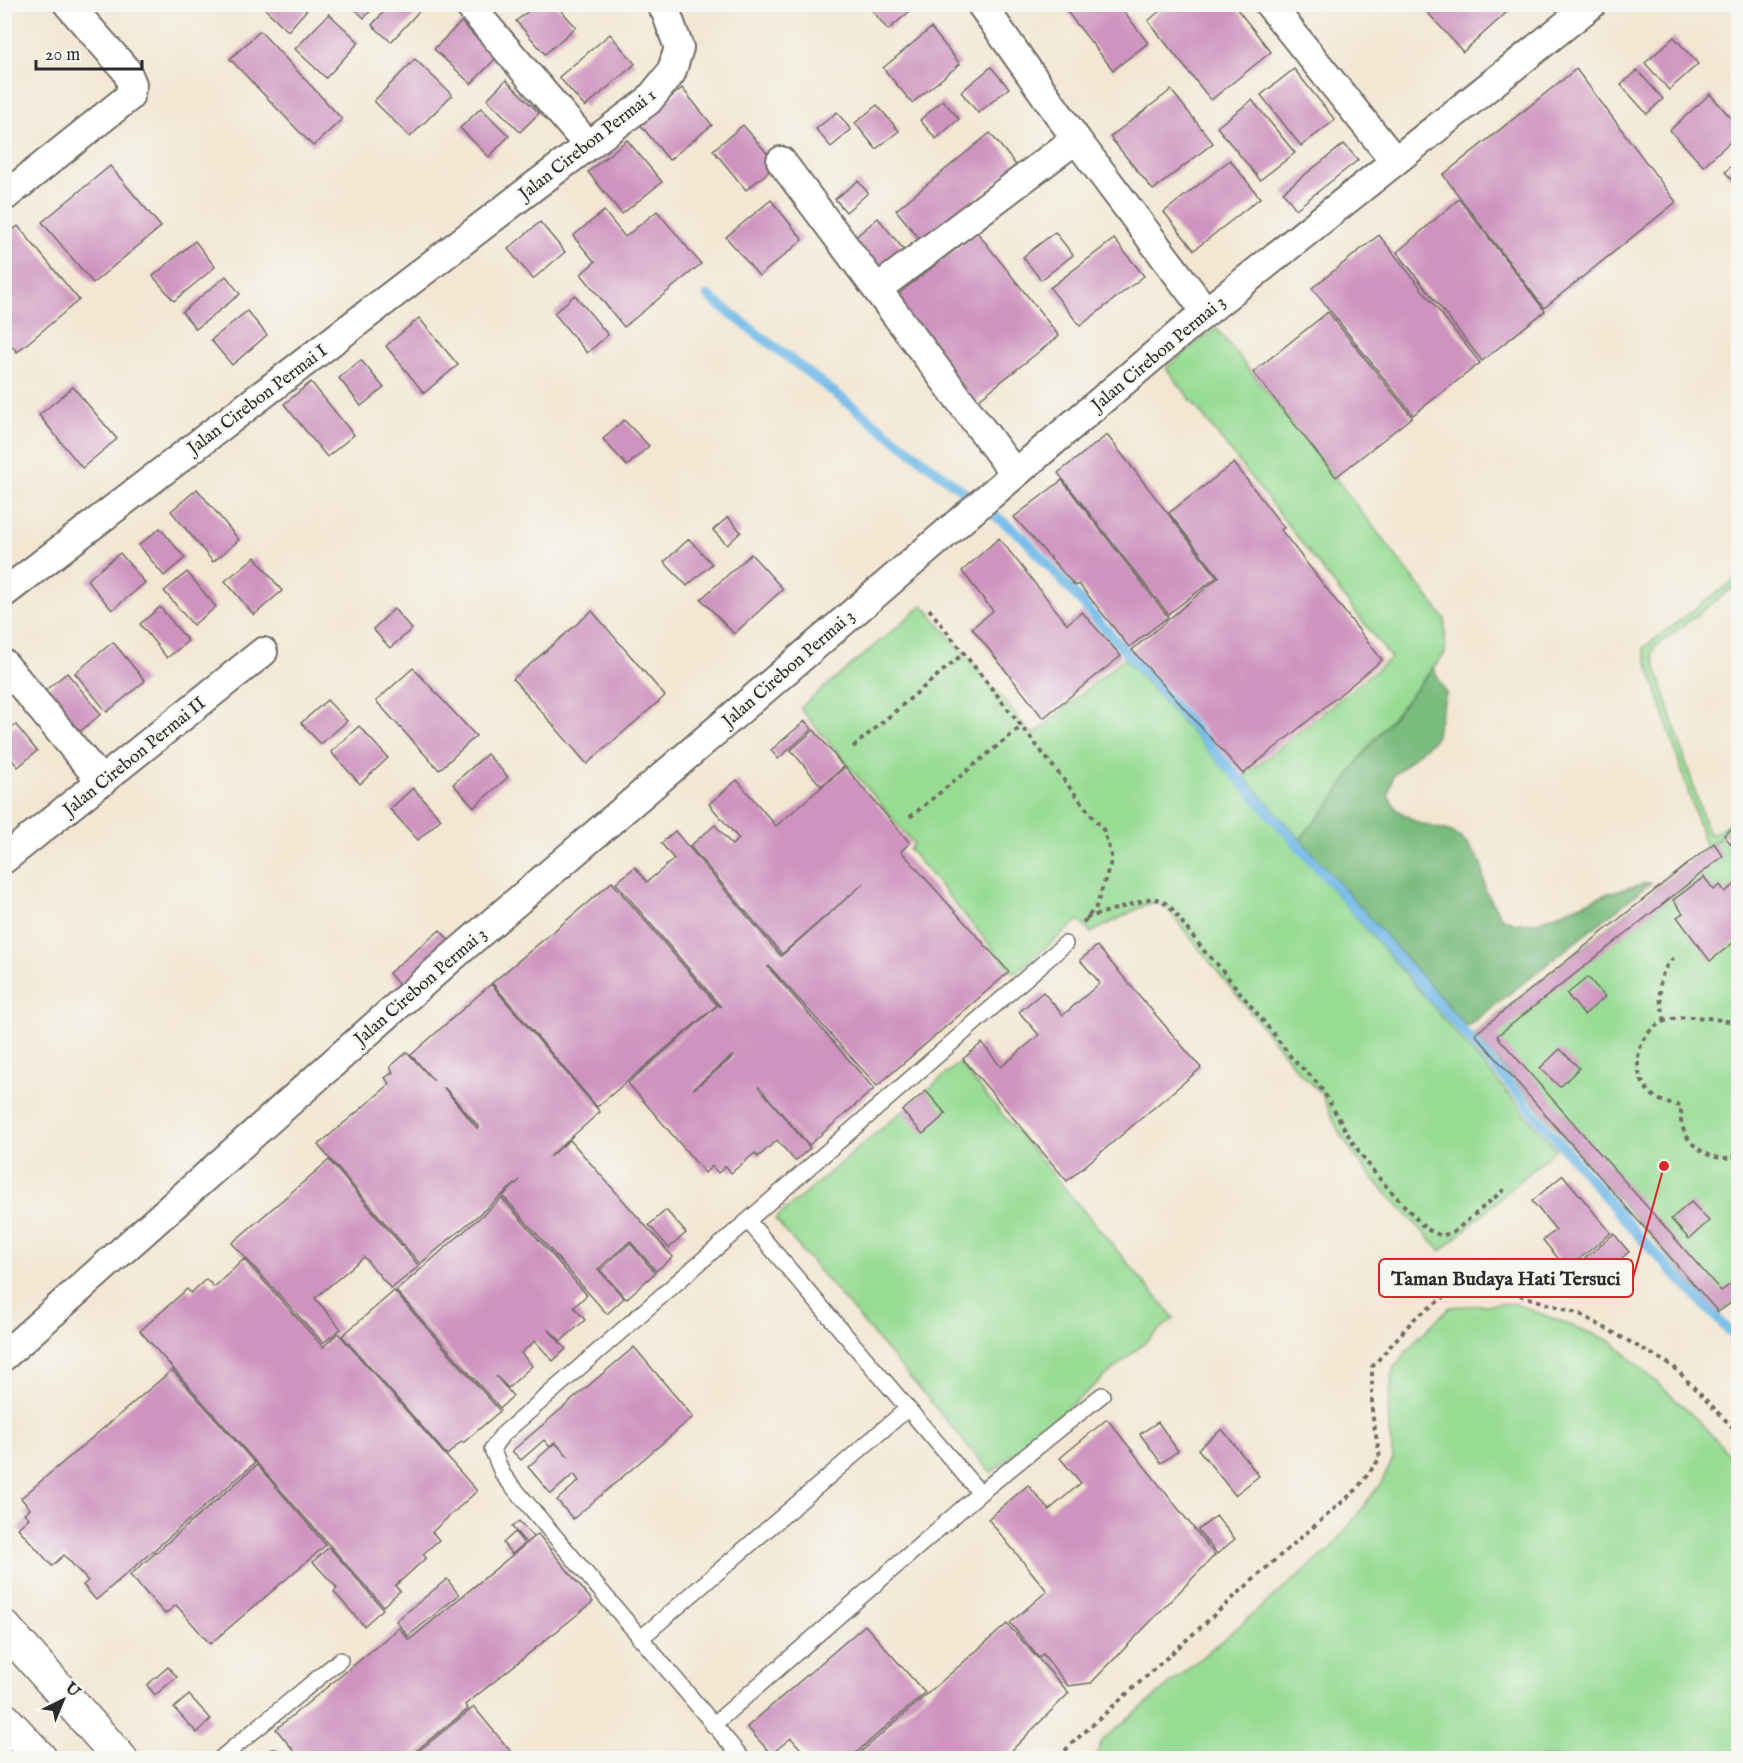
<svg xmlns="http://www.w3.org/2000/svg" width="1743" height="1763" font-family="'IM FELL English',serif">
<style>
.green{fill:#98dc94;stroke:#628460;stroke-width:1.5}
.forest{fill:#7abc7e;stroke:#527454;stroke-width:1.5}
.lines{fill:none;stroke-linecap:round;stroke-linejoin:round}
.stream{stroke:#70b9e8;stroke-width:10}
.building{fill:#ce93be;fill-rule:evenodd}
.lane-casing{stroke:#716d66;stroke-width:18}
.street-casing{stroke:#716d66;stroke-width:32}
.highway-casing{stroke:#716d66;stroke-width:36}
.path{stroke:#716d66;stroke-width:4;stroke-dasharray:4.5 4.5;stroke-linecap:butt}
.lane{stroke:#fff;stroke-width:15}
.street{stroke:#fff;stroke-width:28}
.highway{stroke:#fff;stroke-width:33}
.labels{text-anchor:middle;stroke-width:5;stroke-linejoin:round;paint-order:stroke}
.street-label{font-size:18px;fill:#2b2b2b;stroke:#f6f6f2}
.leader{fill:none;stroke:#d62828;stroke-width:2}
.callout-dot{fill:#d62828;stroke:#f6f6f2;stroke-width:2}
.callout{fill:#f6f6f2;stroke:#d62828;stroke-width:2}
.callout-label{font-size:20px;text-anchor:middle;font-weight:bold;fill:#2b2b2b}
</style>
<rect width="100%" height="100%" fill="#f6f6f2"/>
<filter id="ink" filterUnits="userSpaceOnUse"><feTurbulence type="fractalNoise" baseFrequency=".0167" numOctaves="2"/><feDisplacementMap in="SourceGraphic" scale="12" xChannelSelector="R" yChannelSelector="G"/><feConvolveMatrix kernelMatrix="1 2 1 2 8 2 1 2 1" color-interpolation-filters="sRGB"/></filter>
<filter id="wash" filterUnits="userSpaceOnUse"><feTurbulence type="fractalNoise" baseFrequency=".008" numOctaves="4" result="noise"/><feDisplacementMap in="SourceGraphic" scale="24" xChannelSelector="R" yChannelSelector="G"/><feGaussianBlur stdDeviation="1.35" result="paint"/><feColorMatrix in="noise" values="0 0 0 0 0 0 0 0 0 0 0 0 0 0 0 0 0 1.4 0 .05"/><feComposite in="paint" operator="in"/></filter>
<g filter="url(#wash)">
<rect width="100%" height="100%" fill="#f3e7d3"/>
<!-- green -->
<g class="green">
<polygon points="1216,328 1336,479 1445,619 1445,653 1367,749 1327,808 1300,839 1244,776 1391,658 1166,368"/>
<polygon points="1738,577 1738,584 1655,647 1652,654 1708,833 1710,834 1716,833 1738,815 1738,822 1706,848 1643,648"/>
<polygon points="923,605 1033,735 1124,658 1311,865 1556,1149 1441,1251 1373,1179 1353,1154 1337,1128 1321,1093 1298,1071 1168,910 1158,903 1145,905 1091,933 1079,920 1014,974 909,849 914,844 800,708"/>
<polygon points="1720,838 1738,862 1738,1299 1718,1313 1474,1034"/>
<polygon points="959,1063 1174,1318 991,1473 775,1219"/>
<polygon points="1513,1303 1611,1341 1700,1422 1738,1465 1738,1758 1096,1758 1102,1741 1333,1547 1381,1483 1393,1460 1388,1411 1393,1369 1418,1338 1450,1307"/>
</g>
<!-- forest -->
<polygon class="forest" points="1433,668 1446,693 1435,738 1393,776 1388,795 1397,810 1418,823 1452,832 1467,843 1482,864 1485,890 1501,917 1515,923 1537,922 1611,892 1652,882 1467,1027 1300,839 1327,808 1367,749"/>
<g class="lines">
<!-- stream -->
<polyline class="stream" points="708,296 1023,537 1319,868 1512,1087 1637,1234 1738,1340"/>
</g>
<g id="blocks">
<!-- building -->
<g class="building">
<polygon points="260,4 312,4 288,31"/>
<polygon points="350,4 377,4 364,18"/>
<polygon points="391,4 412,4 419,11 391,42 372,25"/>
<polygon points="867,4 918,4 888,30"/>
<polygon points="1061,4 1118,4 1148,43 1113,70"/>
<polygon points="1168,4 1233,4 1271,52 1211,100 1148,21"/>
<polygon points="1420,4 1516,4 1463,52"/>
<polygon points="536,5 556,5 576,27 545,54 516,21"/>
<polygon points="329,14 359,42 326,78 295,49"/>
<polygon points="461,22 496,58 471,84 434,49"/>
<polygon points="931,28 960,64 912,103 883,68"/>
<polygon points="260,31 342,119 313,146 230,59"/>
<polygon points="610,34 635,64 585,107 559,77"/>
<polygon points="1674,37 1698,64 1669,90 1645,63"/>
<polygon points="415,59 452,95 410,137 374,101"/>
<polygon points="991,67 1009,88 978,113 961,92"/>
<polygon points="1294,69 1335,120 1301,146 1261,95"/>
<polygon points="1576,69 1676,202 1544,308 1443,175"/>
<polygon points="1637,70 1663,99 1647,114 1621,85"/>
<polygon points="506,80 539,113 520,132 487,99"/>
<polygon points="682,88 712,125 669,160 639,123"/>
<polygon points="1171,90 1213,143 1153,190 1110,137"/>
<polygon points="1710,94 1738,126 1738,135 1703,166 1670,130"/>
<polygon points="943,100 959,119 936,139 920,120"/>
<polygon points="1252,100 1295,153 1260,180 1217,127"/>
<polygon points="877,105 899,131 876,149 855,123"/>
<polygon points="481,108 509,136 489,157 460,128"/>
<polygon points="837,112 851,130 831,147 816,129"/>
<polygon points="743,125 777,165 746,190 713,150"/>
<polygon points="990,133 1016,165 922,242 896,210"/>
<polygon points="627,140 662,182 622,214 588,172"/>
<polygon points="1344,144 1358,160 1296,209 1283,192"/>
<polygon points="1230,160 1260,198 1194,250 1164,212"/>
<polygon points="1738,160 1738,186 1725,172"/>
<polygon points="110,166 161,227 93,283 42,222"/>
<polygon points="858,181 868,193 846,212 835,199"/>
<polygon points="1459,199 1545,311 1482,361 1397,252"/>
<polygon points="771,200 803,240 759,276 726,237"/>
<polygon points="604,211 625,237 657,211 701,264 624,327 581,274 595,262 573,236"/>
<polygon points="878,218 908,255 883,276 853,239"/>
<polygon points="540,222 565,252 533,279 508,249"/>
<polygon points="18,226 79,300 17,352 4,337 4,237"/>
<polygon points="977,232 1059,336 974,403 892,299"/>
<polygon points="1055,232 1073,255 1041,280 1023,257"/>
<polygon points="1379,235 1480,363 1413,415 1312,288"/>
<polygon points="1114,239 1144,276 1080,326 1050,288"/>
<polygon points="195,241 215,267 174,301 153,276"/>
<polygon points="226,276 240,294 196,329 182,312"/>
<polygon points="575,295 608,335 587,353 554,313"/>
<polygon points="247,311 267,335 232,365 211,340"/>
<polygon points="1328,312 1412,417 1336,477 1253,372"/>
<polygon points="419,318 458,365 424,393 386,346"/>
<polygon points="361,360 384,388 361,406 339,378"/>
<polygon points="311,382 354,435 327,457 284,404"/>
<polygon points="73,387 117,439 82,468 39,415"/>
<polygon points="624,420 649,446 627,466 603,439"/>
<polygon points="1107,435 1217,577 1168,614 1058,473"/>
<polygon points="1234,463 1284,528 1281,530 1382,660 1243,774 1132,650 1219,577 1169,513"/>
<polygon points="1062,480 1168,617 1129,647 1079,584 1075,586 1014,517"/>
<polygon points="197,489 239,540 213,562 171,511"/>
<polygon points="728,517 741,532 727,545 713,530"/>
<polygon points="160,528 185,558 164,576 139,545"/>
<polygon points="999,538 1067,624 1082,612 1121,656 1043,718 972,628 993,611 962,571"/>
<polygon points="689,539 712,564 687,586 664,562"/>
<polygon points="120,553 145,583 112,610 87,580"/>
<polygon points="751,554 783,589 734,634 701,599"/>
<polygon points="255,557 282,591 254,615 225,581"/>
<polygon points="187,572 216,607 193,625 164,591"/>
<polygon points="160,607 188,641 167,658 140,624"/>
<polygon points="394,609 412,629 390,648 373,629"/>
<polygon points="592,611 665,696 587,764 513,679"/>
<polygon points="113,642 145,681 107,712 75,673"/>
<polygon points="413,668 476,736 439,770 376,701"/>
<polygon points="67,673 101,714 77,734 43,692"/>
<polygon points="327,700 347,721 321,744 301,723"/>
<polygon points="805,721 812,729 778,759 771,750"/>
<polygon points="16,725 37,751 18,767 4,750 4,734"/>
<polygon points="359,726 388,758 360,784 331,752"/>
<polygon points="814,730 844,767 821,786 791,750"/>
<polygon points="487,754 508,777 474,807 453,784"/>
<polygon points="4,766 11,773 4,778"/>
<path d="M845 767 910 843 901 851 1009 972 877 1086 769 966 768 967 874 1089 809 1145 758 1086 810 1148 795 1161 777 1140 758 1157 755 1153 731 1173 726 1166 718 1173 712 1166 705 1173 628 1083 718 1005 721 1007 616 883 635 867 647 882 674 859 661 843 675 831 781 956 864 883 782 954 690 846 715 825 732 845 739 839 709 804 737 780 776 826ZM732 1056 733 1057 694 1089V1088Z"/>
<polygon points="413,788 441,819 418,840 390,809"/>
<polygon points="1738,824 1738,854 1724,835"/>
<polygon points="1714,843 1723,856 1497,1036 1721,1291 1738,1279 1738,1298 1718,1312 1475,1034"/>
<polygon points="1704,877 1714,890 1720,885 1725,892 1738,882 1738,939 1710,961 1677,917 1683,913 1673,900"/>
<polygon points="612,882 717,1005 597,1107 492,983"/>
<polygon points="440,930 453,945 402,989 389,973"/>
<polygon points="1097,946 1201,1068 1067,1181 963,1059 982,1043 1001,1067 1039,1035 1019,1012 1043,992 1063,1015 1100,983 1080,960"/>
<polygon points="1588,977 1605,997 1584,1015 1567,994"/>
<path d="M491 984 600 1112 549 1157 570 1140 673 1257 656 1271 630 1241 598 1269 624 1298 607 1314 503 1196 520 1180 420 1264 318 1145 390 1084 385 1078 393 1072 390 1067 407 1052 434 1081 411 1055ZM444 1088H445L479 1127 477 1128Z"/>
<polygon points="1560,1049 1579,1068 1560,1087 1540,1068"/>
<polygon points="926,1091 946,1114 923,1134 902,1111"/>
<polygon points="329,1160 419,1266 391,1289 364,1257 315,1298 341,1329 323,1343 232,1243"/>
<polygon points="1563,1175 1611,1233 1567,1269 1543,1240 1556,1230 1532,1201"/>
<polygon points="502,1198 587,1295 574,1307 585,1320 561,1341 548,1329 566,1349 553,1361 535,1341 521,1353 532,1366 508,1388 496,1376 513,1396 500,1408 396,1291"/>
<polygon points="1691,1202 1709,1221 1689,1239 1671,1219"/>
<polygon points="666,1210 686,1233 669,1248 649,1225"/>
<polygon points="1614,1234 1629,1252 1600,1276 1585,1258"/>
<polygon points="630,1243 655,1273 626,1299 600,1270"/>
<polygon points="244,1259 323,1347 338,1333 477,1491 432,1532 439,1540 423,1554 426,1558 395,1586 400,1591 383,1606 140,1331 187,1289 191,1293 206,1279 214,1287"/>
<polygon points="394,1291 500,1411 463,1443 462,1441 447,1455 342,1336"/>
<polygon points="634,1347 693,1417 573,1519 557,1500 579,1481 574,1474 551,1494 528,1467 555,1443 569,1457 555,1442 550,1447 544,1440 521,1460 512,1451"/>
<polygon points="172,1370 255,1463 96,1600 83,1585 88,1581 64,1555 52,1566 18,1528 29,1518 24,1513 30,1509 21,1498"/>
<polygon points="1107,1419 1215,1555 1091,1683 1068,1686 1043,1654 1039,1658 1010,1623 1047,1591 988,1519 1028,1485 1049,1510 1081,1483 1060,1458"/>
<polygon points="1158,1422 1178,1451 1161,1463 1140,1434"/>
<polygon points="1222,1429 1259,1476 1235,1495 1198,1449"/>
<polygon points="257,1465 326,1545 210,1644 176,1605 165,1614 130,1575"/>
<polygon points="1216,1516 1235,1539 1217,1554 1198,1530"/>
<polygon points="519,1521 533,1537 526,1543 512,1527"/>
<polygon points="515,1532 524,1544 512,1554 503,1543"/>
<polygon points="538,1534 593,1602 465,1705 468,1709 407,1758 300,1758 276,1729 399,1628 409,1640"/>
<polygon points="329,1547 383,1609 364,1626 334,1592 337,1588 313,1562"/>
<polygon points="447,1579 459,1595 408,1636 396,1621"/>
<polygon points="1007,1624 1069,1693 1004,1758 854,1758"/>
<polygon points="865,1625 925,1693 850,1758 809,1758 791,1738 771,1754 747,1727"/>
<polygon points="168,1667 177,1677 155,1695 147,1685"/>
<polygon points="189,1695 211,1719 197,1733 174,1708"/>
<polygon points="474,1707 516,1758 410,1758"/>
</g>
</g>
</g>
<g filter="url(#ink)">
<use href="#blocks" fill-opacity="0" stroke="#716d66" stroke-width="1.5"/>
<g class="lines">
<defs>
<g id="lane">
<polyline points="980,1493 1102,1395"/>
<polyline points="640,1639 907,1409"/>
<polyline points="713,1725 980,1493 748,1221"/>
<polyline points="221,1758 340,1660"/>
<polyline points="272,1758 274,1757"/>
<polyline points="742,1758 503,1475 492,1449 502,1435 1065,944"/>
</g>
<g id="street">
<polyline points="468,4 588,145"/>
<polyline points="981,4 1076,139 1206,312"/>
<polyline points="1269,4 1395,161"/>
<polyline points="781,161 1015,474"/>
<polyline points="4,197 129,97 132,84 126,70 68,4"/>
<polyline points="877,289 1076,139"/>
<polyline points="4,593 537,184 648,101 671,73 679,48 666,12 661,4"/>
<polyline points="4,664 102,782"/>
<polyline points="4,859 263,652"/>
<polyline points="4,1356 450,959 1015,474 1191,324 1592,4"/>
</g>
<g id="highway">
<polyline points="4,1627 120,1758"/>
<polyline points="4,1719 40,1758"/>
</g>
</defs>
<!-- lane casing -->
<use href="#lane" class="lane-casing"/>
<!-- street casing -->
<use href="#street" class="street-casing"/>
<!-- highway casing -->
<use href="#highway" class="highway-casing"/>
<!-- path -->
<g class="path">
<polyline points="929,609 1104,831 1112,859 1096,907 1081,925"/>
<polyline points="853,747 964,653"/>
<polyline points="910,817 1022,726"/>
<polyline points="1086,918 1152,898 1163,901 1172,909 1204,951 1218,965 1276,1037 1294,1061 1313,1078 1323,1091 1353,1143 1376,1175 1426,1229 1442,1236 1455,1231 1507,1187"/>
<path d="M1665 1021C1659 995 1654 975 1676 956"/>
<path d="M1738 1023C1715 1019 1689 1013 1665 1021 1634 1033 1628 1077 1655 1097 1663 1103 1671 1104 1681 1106 1681 1111 1681 1116 1681 1121 1684 1141 1704 1158 1724 1158 1729 1158 1734 1157 1738 1156"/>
<polyline points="1060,1758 1068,1747 1275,1560 1356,1490 1380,1458 1372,1413 1372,1367 1414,1319 1451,1292 1497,1288 1580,1314 1673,1366 1738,1433"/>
</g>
<!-- lane -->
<use href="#lane" class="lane"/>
<!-- street -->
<use href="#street" class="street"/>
<!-- highway -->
<use href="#highway" class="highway"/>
</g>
</g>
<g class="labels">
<!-- street labels -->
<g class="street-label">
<text transform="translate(587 144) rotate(-38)" y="6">Jalan Cirebon Permai 1</text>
<text transform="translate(1158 353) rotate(-40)" y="6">Jalan Cirebon Permai 3</text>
<text transform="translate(257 399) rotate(-37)" y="6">Jalan Cirebon Permai I</text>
<text transform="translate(788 668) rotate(-41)" y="6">Jalan Cirebon Permai 3</text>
<text transform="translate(134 756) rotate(-39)" y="6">Jalan Cirebon Permai II</text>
<text transform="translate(420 986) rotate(-41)" y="6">Jalan Cirebon Permai 3</text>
</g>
</g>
<!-- callouts -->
<path class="leader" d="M1664 1166L1633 1278"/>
<circle class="callout-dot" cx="1664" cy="1166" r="6"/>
<rect class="callout" x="1379" y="1259" width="254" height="38" rx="6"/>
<g class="callout-label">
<text x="1506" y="1285">Taman Budaya Hati Tersuci</text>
</g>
<!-- margin -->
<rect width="1743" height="1763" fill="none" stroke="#f6f6f2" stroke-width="24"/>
<!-- north arrow -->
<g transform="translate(63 1700) rotate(43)" stroke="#f6f6f2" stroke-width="4.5" paint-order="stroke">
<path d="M0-4.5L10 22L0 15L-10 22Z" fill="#2b2b2b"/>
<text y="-9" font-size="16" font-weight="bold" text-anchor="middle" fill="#2b2b2b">U</text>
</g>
<!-- scale -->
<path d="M36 60v9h106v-9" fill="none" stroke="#2b2b2b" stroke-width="3"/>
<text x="45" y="60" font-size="18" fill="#2b2b2b" stroke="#f6f6f2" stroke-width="4.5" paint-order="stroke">20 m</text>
</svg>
